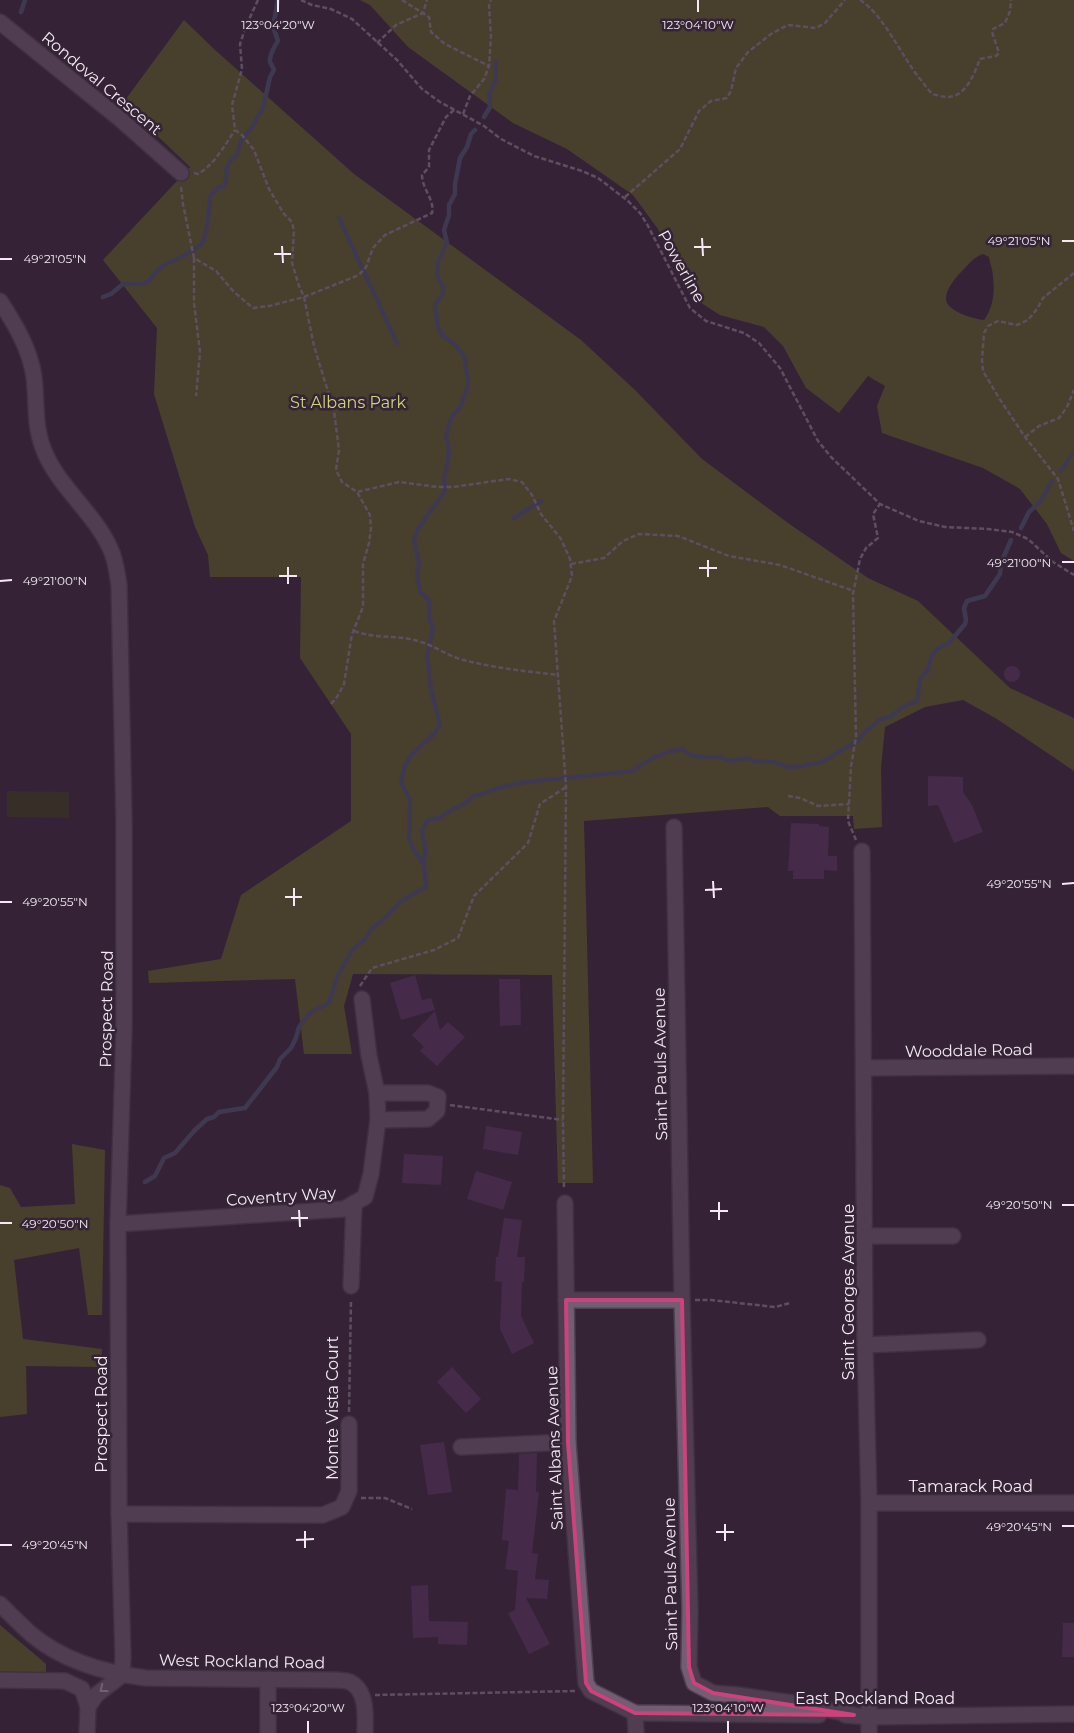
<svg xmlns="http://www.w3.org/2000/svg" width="1074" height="1733" font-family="Montserrat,sans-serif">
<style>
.green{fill:#3b3c18}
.forest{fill:#616320;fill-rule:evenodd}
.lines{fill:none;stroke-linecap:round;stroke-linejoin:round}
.stream{stroke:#4a5670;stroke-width:4.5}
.building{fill:#5c3360}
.minor-casing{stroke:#504051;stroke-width:18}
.path{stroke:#928292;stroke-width:2.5;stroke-dasharray:5 2.5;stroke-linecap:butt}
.minor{stroke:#725d74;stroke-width:15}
.oneway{stroke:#baaabb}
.marked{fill:none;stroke:#cc427a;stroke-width:4;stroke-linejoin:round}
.ticks{fill:none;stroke:#f5e9f5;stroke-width:2}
.labels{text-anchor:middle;stroke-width:5;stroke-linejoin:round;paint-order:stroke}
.street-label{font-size:16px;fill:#f5e9f5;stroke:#352336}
.park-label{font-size:16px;fill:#d1d476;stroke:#352336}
.ticks-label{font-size:12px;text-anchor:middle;fill:#f5e9f5;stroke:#352336;stroke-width:5;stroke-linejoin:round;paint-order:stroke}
</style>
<rect width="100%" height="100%" fill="#352336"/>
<!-- green -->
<polygon class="green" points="7,791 69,792 69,818 7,817"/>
<!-- forest -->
<g class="forest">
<path d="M360 0H1074V561L1061 553 1047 524 1020 489 983 468 882 433 877 406 885 386 868 376 839 413 806 388 783 346 764 327 720 315 692 297 678 274 658 229 633 195 567 149 513 123 408 47 370 5ZM983 254 989 257C990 264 993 270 993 277 995 292 993 308 984 320 974 319 945 311 946 298 946 289 956 277 962 271 969 264 974 257 983 254Z"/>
<polygon points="184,20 214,49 354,174 581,340 635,390 702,459 788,523 868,578 918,601 1010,688 1074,718 1074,771 997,719 963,700 925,707 885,727 881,768 882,827 854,829 853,816 780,816 768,807 584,821 593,1183 558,1183 552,975 353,974 344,1006 352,1054 304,1054 295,979 149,983 148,971 221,959 241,895 351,821 351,734 300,658 301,577 210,577 208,555 195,527 154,394 157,328 103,260 190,167 123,103"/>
<polygon points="72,1144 105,1150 102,1315 88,1315 79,1248 14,1260 23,1339 102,1349 101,1367 26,1366 27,1414 0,1417 0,1185 10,1188 21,1207 75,1204"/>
<polygon points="0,1625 46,1664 46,1675 0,1673"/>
</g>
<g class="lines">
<!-- stream -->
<g class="stream">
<polyline points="21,12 25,0"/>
<polyline points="484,117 490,107 489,95 495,81 496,62"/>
<polyline points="339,218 397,343"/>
<path d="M103 297 111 294 123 284H143L150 280 153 275 164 265 180 258 201 245 204 240 208 221 210 196 219 187 225 186 227 167 230 161 237 155 241 140 250 130 263 108 270 77 274 70C273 67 271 64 270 62 269 56 275 45 278 41L273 26 278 0"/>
<path d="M1061 471C1066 465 1068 457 1074 453"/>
<polyline points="514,518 541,501"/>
<polyline points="1021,528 1029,512 1041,501 1052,481"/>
<polyline points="424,865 412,847 409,839 410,799 401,783 404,768 410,756 435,733 440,724 431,690 427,655 433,629 429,618 429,600 420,592 417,575 419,564 414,540 418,529 445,491 444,480 449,454 448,444 446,437 450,421 453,415 460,408 467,389 468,381 464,356 455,345 441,334 438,328 435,305 443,293 443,287 437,276 438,262 447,243 444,230 449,215 449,205 455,194 455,184 460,158 467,147 471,134 475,130"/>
<path d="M145 1182 155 1176 164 1158 175 1153 194 1131 207 1119 214 1117 219 1112 245 1108 277 1067 280 1059 291 1048 296 1038 299 1027 305 1019 311 1012 329 1003 338 975 353 949 363 941 372 929 385 918 401 901 426 887 424 865 425 847 422 832 426 822 430 819 441 818C450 807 465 808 473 796 485 794 494 789 505 786 512 785 518 784 525 782L633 771C648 759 663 751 683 749L692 756 703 757H720L730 761 747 758 754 761 774 762 787 767 800 766 822 762 859 740 866 731 881 719 892 716 902 707 917 701 920 679 928 670 931 657 937 649 949 643 965 624 966 620 964 608 967 601 985 596 1000 574 1001 563 1011 540"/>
</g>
</g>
<!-- building -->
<g class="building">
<circle cx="1012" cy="674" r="8"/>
<polygon points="928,776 963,777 963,792 972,805 983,832 954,843 938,805 928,806"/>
<polygon points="791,823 819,824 819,826 829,827 828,856 837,856 837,871 824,870 824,879 793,879 793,871 788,871"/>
<polygon points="415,975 422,1000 431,998 435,1010 401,1020 390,983"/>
<polygon points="499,979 520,979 521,1025 500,1026"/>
<polygon points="435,1011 440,1030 448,1022 465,1037 437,1066 420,1051 424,1047 412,1035"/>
<polygon points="486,1126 522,1132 518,1155 483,1149"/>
<polygon points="404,1154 443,1156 441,1185 402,1183"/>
<polygon points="476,1171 512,1182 503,1210 467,1199"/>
<polygon points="504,1218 522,1220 517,1257 525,1257 524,1282 522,1282 521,1316 534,1343 512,1354 500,1329 502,1282 495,1281 496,1257 498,1257"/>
<polygon points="452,1367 481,1399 466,1413 437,1382"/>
<polygon points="444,1442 452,1492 428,1495 420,1445"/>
<polygon points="537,1453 536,1492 539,1492 532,1553 538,1554 535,1579 549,1580 547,1599 526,1598 550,1644 529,1654 508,1613 515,1610 518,1571 505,1569 509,1541 502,1540 506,1489 518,1490 519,1454"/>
<polygon points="428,1585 429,1621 468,1622 467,1645 438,1644 438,1637 413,1638 411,1586"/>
<polygon points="1063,1623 1074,1623 1074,1657 1062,1657"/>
</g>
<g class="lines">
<defs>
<g id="minor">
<polyline points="0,22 120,119 181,173"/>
<path d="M0 301C15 324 30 349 34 377 37 400 34 425 43 448 57 486 93 511 110 548 116 560 117 573 119 585L124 822V1028L118 1224 119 1514 123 1657 122 1675 96 1695 88 1707 87 1733"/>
<polyline points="674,827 682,1300 690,1610 689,1667 694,1683 713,1693 738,1695 793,1703 854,1715"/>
<polyline points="862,851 865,1345 869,1503 869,1733"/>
<polyline points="864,1068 1074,1066"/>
<polyline points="377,1093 428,1093 438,1097 437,1111 428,1119 378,1120"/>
<polyline points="565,1203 568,1442 586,1683 591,1691 635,1713 819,1715"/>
<polyline points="118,1224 344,1209 365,1197 371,1174 378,1120 377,1093 369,1056 362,999"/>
<polyline points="865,1236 953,1236"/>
<polyline points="351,1286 354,1203"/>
<polyline points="566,1300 682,1300"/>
<polyline points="865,1345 978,1340"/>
<polyline points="461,1447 568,1442"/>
<polyline points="869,1503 1074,1503"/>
<polyline points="119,1514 323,1515 342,1507 349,1491 349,1424"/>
<path d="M0 1604C10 1614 20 1624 31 1634 63 1661 105 1673 146 1678L331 1680C336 1680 345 1680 350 1682 368 1691 365 1717 365 1733"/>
<polyline points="268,1679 268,1733"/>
<polyline points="0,1680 65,1681 82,1689 88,1707"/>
<polyline points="635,1713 636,1733"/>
<polyline points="845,1715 868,1717 1074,1714"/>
</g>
</defs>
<!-- minor casing -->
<use href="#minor" class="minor-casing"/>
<!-- path -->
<g class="path">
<polyline points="258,0 246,26 240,44 242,69 232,105 235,130 242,135 254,150 269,189 284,214 292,222 294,231 292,263 299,286 304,297 314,346 334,411 339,450 336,470 342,482 357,492 399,482 438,487 453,487 508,479 522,482 532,495 541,514 561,539 570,559 572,576 554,621 566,787 563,1120 564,1189"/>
<polyline points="301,0 312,5 331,9 352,19 397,60 422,89 440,102 484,126 501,139 534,156 582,171 598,178 628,201 640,213 647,224 690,308 706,321 744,333 759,343 780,368 818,441 831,457 880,504 919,521 945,527 988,529 1012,532 1028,539 1053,562 1074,575"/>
<polyline points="402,0 429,17 431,32 445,44 489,66"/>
<path d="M860 0C884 15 902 57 920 79 924 83 928 91 933 94 935 95 938 95 940 96 964 102 973 77 980 59L996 56 999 53 992 32 993 29 1005 23 1010 11 1011 0"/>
<polyline points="377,43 396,25 423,13 427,0"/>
<polyline points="463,114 470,96 484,79 489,66 491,36 489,5 491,0"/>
<path d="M194 173 198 174C214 165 225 145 235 130"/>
<path d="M181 187 183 204 194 258 216 271 234 292 253 308 269 306 304 297 359 275 366 267 373 248 385 235 432 213C435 200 422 189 422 175L429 167V150L446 117 454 110"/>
<polyline points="625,197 680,149 699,111 711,101 727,98 731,91 736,68 748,52 771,34 788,25 816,28 825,23 845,0"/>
<polyline points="194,258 194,303 200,352 196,396"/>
<polyline points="1074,273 1043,298 1037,309 1028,320 1017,325 998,321 988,326 984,333 982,360 983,371 999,398 1025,437 1058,479 1074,531"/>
<polyline points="1025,437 1039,426 1059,418 1067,407 1074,390"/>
<polyline points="571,564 604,558 623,541 639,534 678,536 729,556 780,565 854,591"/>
<path d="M354 631C379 640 399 634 421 642 435 646 446 655 460 659 492 668 525 671 558 675"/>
<polyline points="331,704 337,697 344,684 352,634 363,607 363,564 369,543 371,528 370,515 357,492"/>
<polyline points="788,796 800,798 818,806 849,804"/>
<polyline points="856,840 848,821 851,766 856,737 853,594 860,559 866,548 878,538 873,514 880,504"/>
<polyline points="360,986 372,968 434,950 458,938 474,896 528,843 540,804 566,787"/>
<polyline points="450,1105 563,1120"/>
<polyline points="695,1300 711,1300 775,1307 790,1303"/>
<polyline points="349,1412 351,1300"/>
<polyline points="361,1498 385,1498 412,1509"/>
<polyline points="375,1695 575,1691"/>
</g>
<!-- minor -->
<use href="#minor" class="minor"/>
</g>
<!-- one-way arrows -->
<defs><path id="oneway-chevron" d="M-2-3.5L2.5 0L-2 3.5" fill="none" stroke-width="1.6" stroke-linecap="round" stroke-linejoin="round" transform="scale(1.25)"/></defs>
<use class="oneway" href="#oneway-chevron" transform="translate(103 1689) rotate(142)"/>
<!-- marked area -->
<path d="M0 0H1074V1733H0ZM566 1300H682L689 1667 694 1683 713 1693 854 1715 635 1713 591 1691 586 1683 568 1442Z" fill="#352336" fill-opacity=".55" fill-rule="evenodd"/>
<path class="marked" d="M566 1300H682L689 1667 694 1683 713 1693 854 1715 635 1713 591 1691 586 1683 568 1442Z"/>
<!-- ticks -->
<path class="ticks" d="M278 0V12M698 0V12M702 238 703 256M1062 241H1074M282 246 283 263M694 247H711M274 254H291M0 259H12M708 560V577M1062 562H1074M288 567V584M699 568H717M279 576H297M0 581 12 580M713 881 714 898M1062 884 1074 883M294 888V906M705 890 722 889M285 897H302M0 902H12M719 1202V1220M1062 1205H1074M299 1210 300 1227M710 1211H728M291 1218H308M0 1223H12M725 1524V1541M1062 1526H1074M305 1531V1548M716 1532H734M296 1540 314 1539M0 1545H12M308 1721V1733M728 1721V1733"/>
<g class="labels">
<!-- street labels -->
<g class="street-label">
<text transform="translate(102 83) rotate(40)" y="6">Rondoval Crescent</text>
<text transform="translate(682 266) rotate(61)" y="6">Powerline</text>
<text transform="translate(106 1009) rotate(-89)" y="6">Prospect Road</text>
<text transform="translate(969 1050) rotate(-1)" y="6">Wooddale Road</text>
<text transform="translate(660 1064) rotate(-91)" y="6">Saint Pauls Avenue</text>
<text transform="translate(281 1196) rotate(-4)" y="6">Coventry Way</text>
<text transform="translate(848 1292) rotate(-90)" y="6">Saint Georges Avenue</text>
<text transform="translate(332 1408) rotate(-90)" y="6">Monte Vista Court</text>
<text transform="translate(101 1414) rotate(-90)" y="6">Prospect Road</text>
<text transform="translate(554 1448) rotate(-92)" y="6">Saint Albans Avenue</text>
<text x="971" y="1492">Tamarack Road</text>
<text transform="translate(670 1574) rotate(-91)" y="6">Saint Pauls Avenue</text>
<text transform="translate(242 1661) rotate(1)" y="6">West Rockland Road</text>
<text x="875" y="1704">East Rockland Road</text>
</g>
<!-- park labels -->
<g class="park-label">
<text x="348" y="408">St Albans Park</text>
</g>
</g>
<g class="ticks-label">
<text x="278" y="29">123°04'20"W</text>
<text x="698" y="29">123°04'10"W</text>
<text x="1019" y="245">49°21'05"N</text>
<text x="55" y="263">49°21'05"N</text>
<text x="1019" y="567">49°21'00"N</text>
<text x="55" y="585">49°21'00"N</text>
<text x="1019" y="888">49°20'55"N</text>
<text x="55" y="906">49°20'55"N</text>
<text x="1019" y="1209">49°20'50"N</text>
<text x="55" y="1228">49°20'50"N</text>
<text x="1019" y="1531">49°20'45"N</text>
<text x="55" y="1549">49°20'45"N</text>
<text x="308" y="1712">123°04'20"W</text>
<text x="728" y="1712">123°04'10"W</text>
</g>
</svg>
